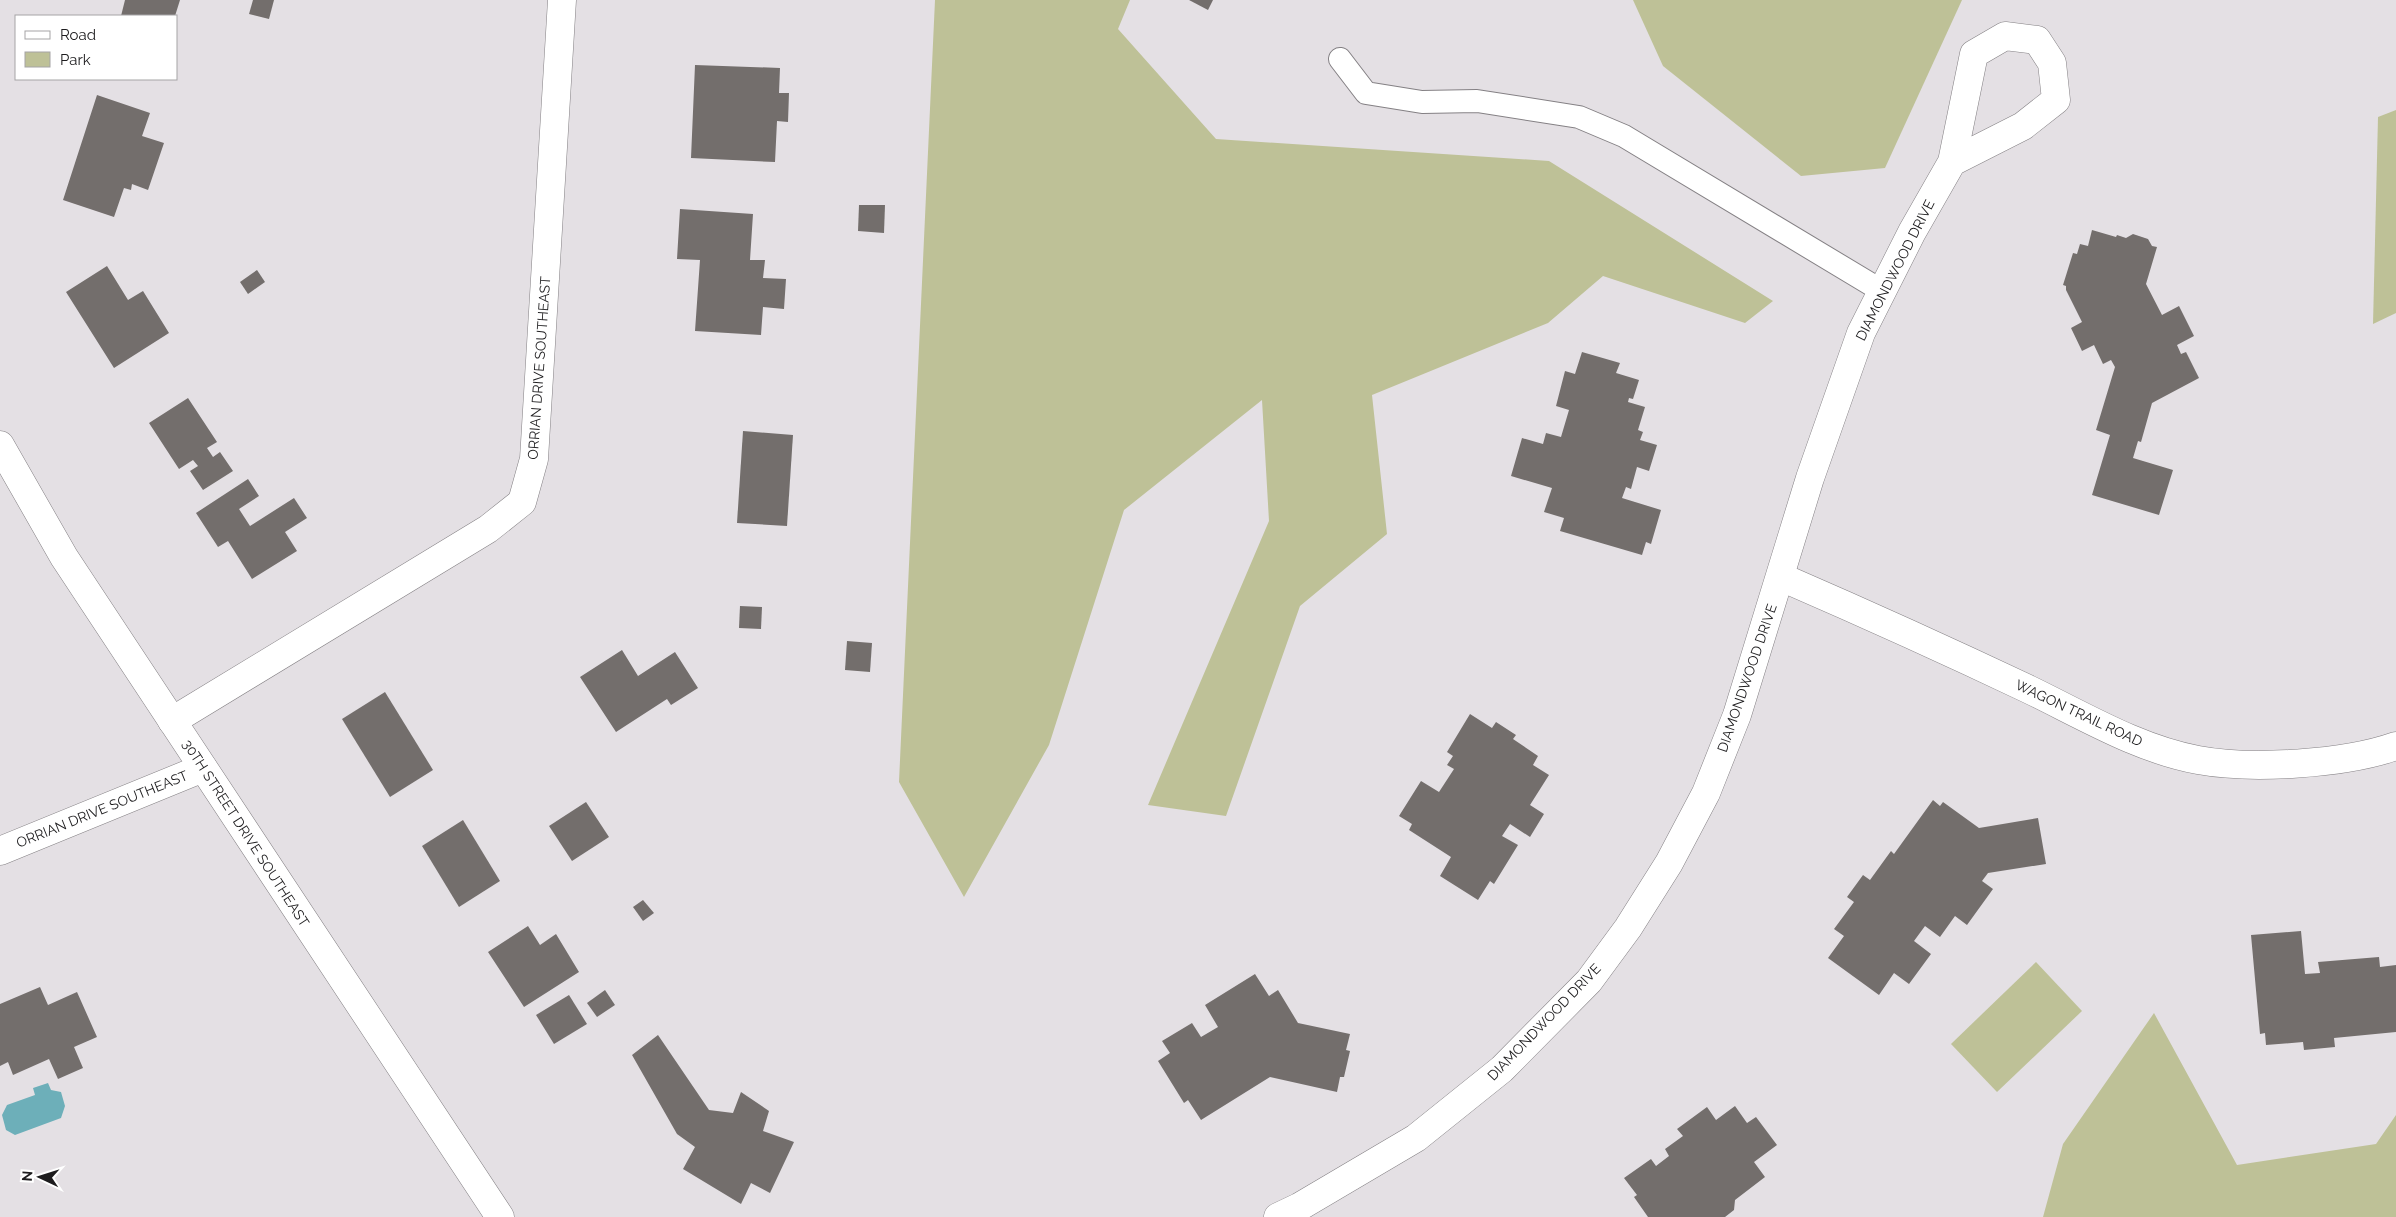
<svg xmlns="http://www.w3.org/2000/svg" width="2396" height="1217" font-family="Raleway,sans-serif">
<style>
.green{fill:#bec197}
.water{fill:#6dafb9}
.building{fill:#736e6c}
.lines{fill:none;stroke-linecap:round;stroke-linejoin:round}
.lane-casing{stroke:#848084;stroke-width:24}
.street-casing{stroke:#848084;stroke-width:29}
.secondary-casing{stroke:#848084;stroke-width:29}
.lane{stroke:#fff;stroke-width:22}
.street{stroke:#fff;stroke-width:28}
.secondary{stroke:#fff;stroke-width:28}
.labels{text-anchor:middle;stroke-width:4;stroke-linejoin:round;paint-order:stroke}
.street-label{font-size:14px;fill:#1d1c1e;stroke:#fff}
</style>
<rect width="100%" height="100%" fill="#e4e0e4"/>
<!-- green -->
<g class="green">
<polygon points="935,0 1130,0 1118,29 1216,139 1549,161 1773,301 1745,323 1603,276 1548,323 1372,395 1387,534 1300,606 1226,816 1148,805 1269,521 1262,400 1124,510 1049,745 964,897 899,782"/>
<polygon points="1633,0 1962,0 1885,168 1801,176 1663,66"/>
<polygon points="2396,110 2396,313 2373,324 2378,117"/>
<polygon points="2036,962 2082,1011 1997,1092 1951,1044"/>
<polygon points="2154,1013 2237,1165 2376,1144 2396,1115 2396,1217 2043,1217 2063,1144"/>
</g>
<!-- water -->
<polygon class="water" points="48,1083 51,1090 61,1092 65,1106 61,1118 15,1135 6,1130 2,1115 7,1105 35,1095 33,1088"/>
<!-- building -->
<g class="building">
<polygon points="125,0 180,0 175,16 121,16"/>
<polygon points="253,0 274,0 269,19 249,14"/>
<polygon points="1189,0 1213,0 1208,10"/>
<polygon points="695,65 780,68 779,93 789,93 788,122 777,121 775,162 691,158"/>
<polygon points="97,95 150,113 142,136 164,143 148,190 132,184 131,190 124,188 114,217 63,200"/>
<polygon points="859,205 885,205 884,233 858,231"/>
<polygon points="680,209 753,214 750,260 765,260 763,278 786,279 784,309 763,307 761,335 695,331 700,260 677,259"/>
<polygon points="2092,230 2116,237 2117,235 2126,238 2133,234 2148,239 2152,246 2157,247 2146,284 2162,315 2179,306 2194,336 2177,345 2181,354 2186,352 2199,378 2152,403 2141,442 2138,441 2133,458 2173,470 2159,515 2092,495 2110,435 2096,430 2115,367 2111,360 2103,364 2094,345 2082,351 2071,328 2082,322 2066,290 2066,286 2063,285 2073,253 2077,254 2080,244 2088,246"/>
<polygon points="107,266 128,300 143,291 169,333 114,368 66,292"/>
<polygon points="257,270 265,282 248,294 240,282"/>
<polygon points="1582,352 1620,363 1616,373 1639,380 1633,399 1629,398 1628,402 1645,407 1638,430 1643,432 1640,440 1657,445 1649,471 1637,467 1631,489 1626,487 1622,498 1661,510 1651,544 1646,542 1642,555 1560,531 1564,518 1544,512 1552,488 1511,476 1522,438 1543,444 1546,433 1561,437 1569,410 1556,406 1565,371 1575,374"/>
<polygon points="188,398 217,442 207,448 213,457 220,452 233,471 203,490 190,471 198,466 193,460 179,469 149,423"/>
<polygon points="743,431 793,435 787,526 737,523"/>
<polygon points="248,479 259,496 239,509 250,526 294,498 307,518 285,532 297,551 252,579 228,541 218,547 196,513"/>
<polygon points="740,606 762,607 761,629 739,628"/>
<polygon points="847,641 872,643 870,672 845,670"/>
<polygon points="622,650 638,676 675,652 698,688 671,705 667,699 616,732 580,677"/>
<polygon points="385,692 433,770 390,797 342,719"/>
<polygon points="1470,714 1492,728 1496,722 1516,735 1513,739 1538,756 1533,765 1549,775 1530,805 1544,814 1530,837 1510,824 1502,836 1518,845 1494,884 1490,881 1478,900 1440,876 1451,857 1409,830 1412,824 1399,816 1421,781 1439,792 1454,769 1447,765 1453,756 1447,752"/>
<polygon points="1933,800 1940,806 1943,802 1979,828 2038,818 2046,864 1988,873 1982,881 1993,889 1967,925 1955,916 1940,937 1925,926 1914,941 1931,954 1909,984 1894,973 1879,995 1828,958 1844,936 1834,929 1854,902 1847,897 1863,875 1870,880 1891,851 1894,854"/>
<polygon points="586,802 609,837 572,861 549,826"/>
<polygon points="463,820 500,881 459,907 422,846"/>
<polygon points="643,900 654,913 643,921 633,907"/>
<polygon points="528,926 540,945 556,934 579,972 524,1007 488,952"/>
<polygon points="2301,931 2305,974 2320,973 2318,962 2379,957 2380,967 2396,965 2396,1032 2334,1038 2335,1047 2304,1050 2303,1042 2266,1045 2265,1033 2260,1034 2251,935"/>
<polygon points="1255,974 1269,996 1278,990 1298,1023 1350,1034 1346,1050 1350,1051 1344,1077 1340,1077 1337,1092 1270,1077 1201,1120 1188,1100 1184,1103 1158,1061 1170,1053 1162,1041 1192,1023 1201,1037 1218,1027 1205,1005"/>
<polygon points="40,987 48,1005 77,992 97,1037 74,1047 83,1068 58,1079 49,1059 13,1075 8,1062 0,1066 0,1004"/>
<polygon points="605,990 615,1005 597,1017 587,1003"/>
<polygon points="569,995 587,1024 554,1044 536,1015"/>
<polygon points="658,1035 709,1110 733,1113 741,1092 769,1111 763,1131 794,1142 770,1193 751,1183 741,1204 683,1169 695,1147 677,1134 632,1055"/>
<polygon points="1735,1106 1747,1123 1756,1117 1777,1145 1754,1162 1765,1177 1735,1200 1734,1210 1725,1217 1648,1217 1634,1197 1637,1195 1624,1178 1651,1159 1656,1166 1669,1156 1665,1149 1683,1136 1677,1129 1707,1107 1716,1120"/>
</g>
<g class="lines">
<defs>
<polyline id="lane" points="1340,59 1366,93 1422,102 1477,101 1579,117 1624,136 1882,291"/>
<g id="street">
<path d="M1781 577C1864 613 1946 650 2028 689 2082 715 2138 749 2198 760 2252 770 2345 764 2396 746"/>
<polyline points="172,721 488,529 522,502 534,459 562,0"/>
<polyline points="0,851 203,768"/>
<polyline points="1278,1217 1299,1207 1416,1138 1502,1069 1589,981 1628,928 1669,863 1706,793 1737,715 1810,478 1861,333 1912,232 1952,162 1974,54 2005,36 2037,40 2052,63 2056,100 2023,126 1952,162"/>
</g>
<polyline id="secondary" points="0,445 64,557 500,1217"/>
</defs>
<!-- lane casing -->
<use href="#lane" class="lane-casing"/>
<!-- street casing -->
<use href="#street" class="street-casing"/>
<!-- secondary casing -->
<use href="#secondary" class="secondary-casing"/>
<!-- lane -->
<use href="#lane" class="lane"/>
<!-- street -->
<use href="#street" class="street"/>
<!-- secondary -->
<use href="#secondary" class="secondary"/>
</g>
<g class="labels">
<!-- street labels -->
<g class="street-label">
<text transform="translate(1895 270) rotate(-63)" y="5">DIAMONDWOOD DRIVE</text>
<text transform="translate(539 368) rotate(-86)" y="5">ORRIAN DRIVE SOUTHEAST</text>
<text transform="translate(1747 678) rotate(-71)" y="5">DIAMONDWOOD DRIVE</text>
<text transform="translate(2079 713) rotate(25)" y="5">WAGON TRAIL ROAD</text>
<text transform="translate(102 809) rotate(-22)" y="5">ORRIAN DRIVE SOUTHEAST</text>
<text transform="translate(246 833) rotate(57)" y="5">30TH STREET DRIVE SOUTHEAST</text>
<text transform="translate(1544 1022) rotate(-46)" y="5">DIAMONDWOOD DRIVE</text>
</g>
</g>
<!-- legend -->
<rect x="15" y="15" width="162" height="65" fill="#ffffff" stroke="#a5a4a5"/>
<rect x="25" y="31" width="25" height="8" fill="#ffffff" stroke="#a5a4a5"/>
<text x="60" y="40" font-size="15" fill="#1d1c1e">Road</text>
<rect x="25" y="52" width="25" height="15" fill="#bec197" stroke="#a5a4a5"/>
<text x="60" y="65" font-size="15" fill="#1d1c1e">Park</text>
<!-- north arrow -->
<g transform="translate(40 1177) rotate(274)" stroke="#ffffff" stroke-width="4" paint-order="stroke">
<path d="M0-4L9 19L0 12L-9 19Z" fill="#1d1c1e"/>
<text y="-8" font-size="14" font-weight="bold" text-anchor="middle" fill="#1d1c1e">N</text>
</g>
</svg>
